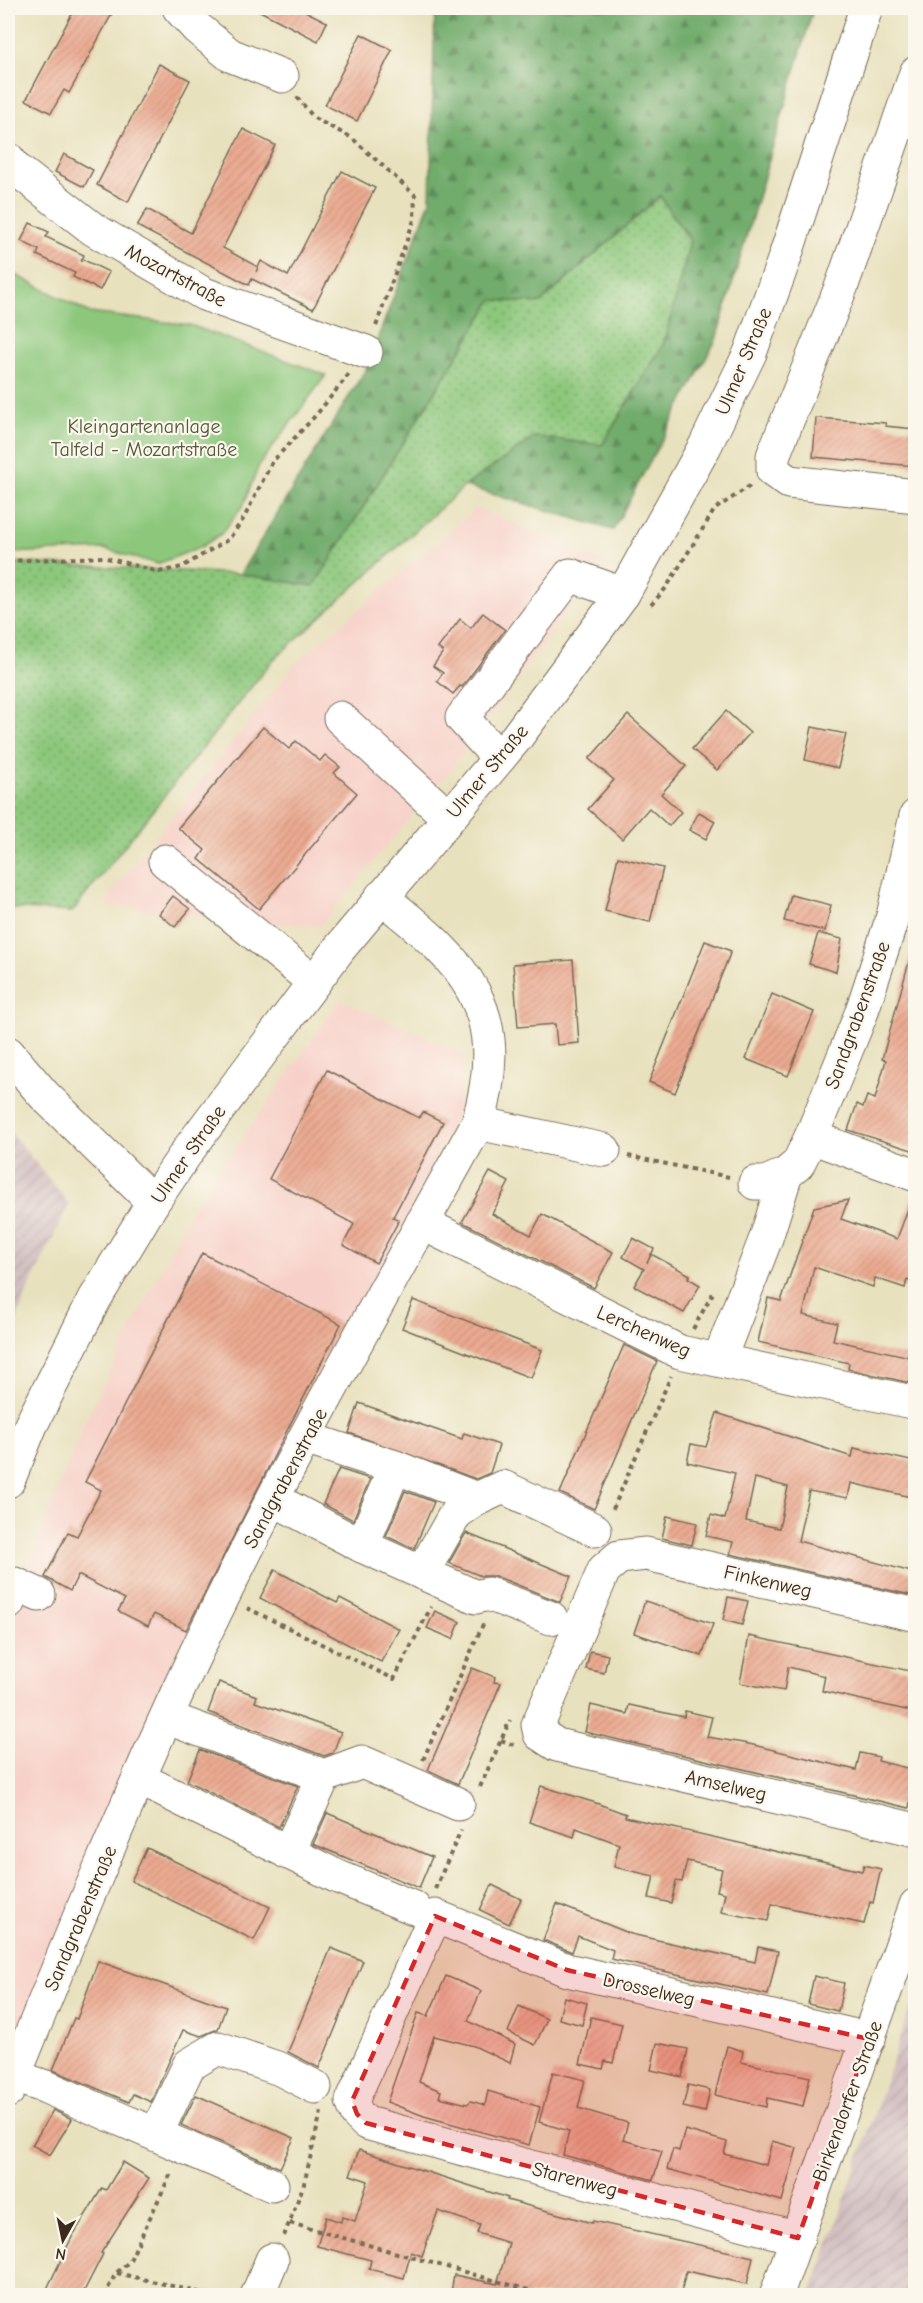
<svg xmlns="http://www.w3.org/2000/svg" width="923" height="2303" font-family="'Comic Neue',sans-serif">
<style>
.built{fill:#f7d1c9}
.industrial{fill:url(#industrial-furrows)}
.grass{fill:url(#grass-dots);stroke:#64784d;stroke-width:1.5}
.forest{fill:url(#forest-firs);stroke:#566b45;stroke-width:1.5}
.garden{fill:#8cc77c;stroke:#64784d;stroke-width:1.5}
.building{fill:url(#building-hatch);fill-rule:evenodd}
.lines{fill:none;stroke-linecap:round;stroke-linejoin:round}
.minor-casing{stroke:#786a56;stroke-width:35}
.major-casing{stroke:#786a56;stroke-width:35}
.path{stroke:#786a56;stroke-width:4;stroke-dasharray:4.5 4.5;stroke-linecap:butt}
.minor{stroke:#fff;stroke-width:33}
.major{stroke:#fff;stroke-width:33}
.marked{fill:#d62828;fill-opacity:0.2;stroke:#d62828;stroke-width:4.5;stroke-dasharray:12 8;stroke-linejoin:round}
.labels{text-anchor:middle;stroke-width:4.5;stroke-linejoin:round;paint-order:stroke}
.street-label{font-size:20px;fill:#3b2a1e;stroke:#fbf7ec}
.park-label{font-size:20px;fill:#53593a;stroke:#fbf7ec}
</style>
<defs>
<pattern id="industrial-furrows" width="10" height="10" patternUnits="userSpaceOnUse" patternTransform="scale(1.5)"><rect width="10" height="10" fill="#d2bfc1"/><path d="M-1 1l2-2M0 10L10 0M9 11l2-2" fill="none" stroke="#b5a4a5"/></pattern>
<pattern id="grass-dots" width="8" height="8" patternUnits="userSpaceOnUse" patternTransform="scale(1.5)"><rect width="8" height="8" fill="#8cc77c"/><path d="M2 2h.1M6 6h.1" fill="none" stroke="#74a265" stroke-width="1.8" stroke-linecap="round"/></pattern>
<pattern id="forest-firs" width="22" height="20" patternUnits="userSpaceOnUse" patternTransform="scale(1.5)"><rect width="22" height="20" fill="#71ac6c"/><path d="M5 1l3.5 6h-7zM16 11l3.5 6h-7z" fill="#5e8c58"/></pattern>
<pattern id="building-hatch" width="6" height="6" patternUnits="userSpaceOnUse" patternTransform="scale(1.5)"><rect width="6" height="6" fill="#ebaa91"/><path d="M-1 1l2-2M0 6l6-6M5 7l2-2" fill="none" stroke="#ca927d"/></pattern>
</defs>
<rect width="100%" height="100%" fill="#fbf7ec"/>
<filter id="ink" filterUnits="userSpaceOnUse"><feTurbulence type="fractalNoise" baseFrequency=".0167" numOctaves="2"/><feDisplacementMap in="SourceGraphic" scale="12" xChannelSelector="R" yChannelSelector="G"/><feConvolveMatrix kernelMatrix="1 2 1 2 8 2 1 2 1" color-interpolation-filters="sRGB"/></filter>
<filter id="wash" filterUnits="userSpaceOnUse"><feTurbulence type="fractalNoise" baseFrequency=".008" numOctaves="4" result="noise"/><feDisplacementMap in="SourceGraphic" scale="24" xChannelSelector="R" yChannelSelector="G"/><feGaussianBlur stdDeviation="1.35" result="paint"/><feColorMatrix in="noise" values="0 0 0 0 0 0 0 0 0 0 0 0 0 0 0 0 0 1.4 0 .05"/><feComposite in="paint" operator="in"/></filter>
<g filter="url(#wash)">
<rect width="100%" height="100%" fill="#e8e1be"/>
<!-- built -->
<g class="built">
<polygon points="477,508 603,562 451,769 319,927 106,906 111,893 297,662"/>
<polygon points="340,1000 464,1054 458,1110 8,2053 8,1617 84,1423 190,1212"/>
</g>
<!-- industrial -->
<g class="industrial">
<polygon points="8,1129 69,1204 27,1292 8,1344"/>
<polygon points="915,1995 915,2295 810,2295 837,2222"/>
</g>
<!-- grass -->
<polygon class="grass" points="660,196 691,241 664,343 602,445 535,437 465,486 272,661 72,912 8,908 8,562 240,574 314,586 492,300 540,303"/>
<!-- forest -->
<polygon class="forest" points="435,8 804,8 812,13 716,340 613,530 465,486 535,437 602,445 664,343 690,241 660,196 540,303 492,300 314,586 240,574 366,369 430,201"/>
<!-- garden -->
<polygon class="garden" points="8,271 90,313 190,325 326,375 259,465 243,506 221,534 201,547 157,564 105,549 8,553"/>
<g id="blocks">
<!-- building -->
<g class="building">
<polygon points="75,8 115,8 69,93 64,90 51,113 26,100"/>
<polygon points="254,8 299,8 327,22 318,41"/>
<polygon points="361,34 392,50 357,121 325,105"/>
<polygon points="159,64 190,80 128,202 97,185"/>
<polygon points="243,129 275,145 223,248 258,267 256,272 261,261 288,276 342,171 375,188 313,309 252,279 249,285 137,226 147,209 191,233"/>
<polygon points="64,154 93,170 84,187 55,172"/>
<polygon points="30,223 49,232 46,237 84,255 81,262 82,259 109,272 100,290 73,277 75,273 37,255 39,250 21,241"/>
<polygon points="816,418 886,423 885,426 915,429 915,466 813,457"/>
<polygon points="483,613 505,630 462,687 460,686 453,694 437,681 443,673 433,666 443,652 438,648 460,619 471,628"/>
<polygon points="726,711 750,733 717,770 692,749"/>
<polygon points="628,715 686,766 661,794 681,812 669,826 649,808 622,839 588,809 614,780 589,759"/>
<polygon points="263,727 289,749 296,741 320,761 325,755 340,767 334,773 357,793 259,909 199,859 205,850 178,828"/>
<polygon points="812,727 846,734 838,768 805,760"/>
<polygon points="699,812 715,821 706,839 689,830"/>
<polygon points="618,857 663,868 650,922 605,911"/>
<polygon points="791,895 831,905 825,931 784,921"/>
<polygon points="173,896 190,909 175,927 159,914"/>
<polygon points="818,933 842,939 836,972 809,964"/>
<polygon points="705,941 731,951 675,1093 649,1082"/>
<polygon points="910,958 915,959 915,1151 848,1130 857,1104 863,1107 867,1096 875,1099 886,1060 882,1059"/>
<polygon points="573,960 579,1043 557,1045 555,1024 518,1027 513,964"/>
<polygon points="772,994 814,1012 788,1076 746,1059"/>
<polygon points="327,1070 419,1118 423,1112 443,1122 393,1217 399,1220 376,1263 343,1245 354,1224 269,1179"/>
<polygon points="490,1172 509,1182 492,1214 531,1235 542,1214 613,1252 594,1288 462,1222"/>
<polygon points="913,1195 915,1195 915,1283 907,1280 905,1288 875,1278 873,1287 814,1267 803,1315 837,1323 833,1340 915,1358 915,1384 848,1369 849,1363 758,1342 768,1298 781,1301 814,1207 848,1200 841,1219 897,1239"/>
<polygon points="633,1238 654,1249 647,1263 651,1254 690,1275 688,1278 700,1285 684,1313 634,1286 644,1269 623,1257"/>
<polygon points="202,1253 341,1324 186,1630 154,1614 148,1626 118,1611 125,1599 78,1575 70,1591 45,1577 68,1532 77,1536 101,1490 85,1482"/>
<polygon points="413,1300 542,1350 531,1378 402,1328"/>
<polygon points="624,1345 657,1361 594,1509 560,1493"/>
<polygon points="359,1403 462,1439 464,1433 499,1445 490,1473 476,1479 349,1433"/>
<path d="M717 1413 852 1457 854 1448 915 1462V1498L851 1483 848 1498 809 1491 798 1541 915 1573V1596L730 1554 733 1542 706 1536 711 1515 725 1519 735 1473 687 1462 691 1444 706 1447ZM755 1478 788 1487 779 1528 746 1521Z"/>
<polygon points="339,1469 370,1479 353,1520 323,1504"/>
<polygon points="405,1491 434,1502 414,1549 386,1536"/>
<polygon points="667,1516 697,1523 692,1545 662,1538"/>
<polygon points="466,1533 571,1576 560,1602 495,1576 481,1576 449,1563"/>
<polygon points="275,1570 337,1603 340,1598 399,1629 381,1662 260,1598"/>
<polygon points="728,1597 748,1601 742,1625 723,1620"/>
<polygon points="645,1601 713,1624 702,1656 634,1633"/>
<polygon points="435,1611 460,1622 453,1639 427,1628"/>
<polygon points="749,1636 915,1672 915,1712 822,1691 825,1676 788,1667 784,1691 740,1683"/>
<polygon points="590,1651 608,1655 604,1673 586,1669"/>
<polygon points="472,1668 495,1677 494,1682 501,1683 458,1784 428,1770"/>
<polygon points="219,1682 257,1696 255,1702 341,1732 333,1753 324,1756 208,1712"/>
<polygon points="591,1705 627,1714 629,1705 684,1717 685,1711 712,1717 707,1737 749,1744 856,1770 860,1753 879,1757 878,1761 915,1770 909,1808 585,1732"/>
<polygon points="200,1750 298,1786 279,1827 187,1781"/>
<polygon points="541,1786 596,1803 626,1814 625,1817 862,1871 864,1865 881,1869 873,1903 870,1902 864,1924 772,1904 768,1921 721,1912 725,1893 717,1891 722,1869 687,1861 682,1882 676,1881 671,1903 649,1898 654,1876 614,1867 619,1844 576,1828 574,1837 529,1822"/>
<polygon points="327,1813 432,1857 419,1888 313,1844"/>
<polygon points="147,1848 270,1907 254,1940 131,1881"/>
<polygon points="492,1885 521,1899 509,1924 480,1910"/>
<polygon points="557,1904 631,1934 755,1962 758,1947 778,1951 768,1995 611,1959 613,1950 578,1936 572,1952 543,1940"/>
<polygon points="331,1948 363,1961 319,2068 288,2052"/>
<polygon points="98,1961 226,2007 218,2029 201,2036 183,2030 151,2102 133,2094 129,2102 53,2070 74,2018 77,2019"/>
<polygon points="446,1976 481,1991 468,2021 515,2044 510,2063 474,2046 434,2036 419,2082 441,2091 439,2097 467,2104 471,2101 485,2105 488,2091 540,2107 529,2145 424,2116 387,2102 418,2013 428,2016"/>
<polygon points="814,1976 844,1983 838,2011 808,2004"/>
<polygon points="564,1997 587,2003 582,2025 559,2019"/>
<polygon points="519,2006 547,2019 535,2045 508,2032"/>
<polygon points="591,2017 622,2024 613,2063 605,2061 603,2069 580,2064"/>
<polygon points="657,2043 688,2049 682,2077 651,2070"/>
<polygon points="727,2046 743,2051 741,2062 810,2077 803,2106 767,2098 766,2107 715,2095"/>
<polygon points="553,2072 585,2080 578,2108 628,2123 623,2140 662,2151 653,2180 563,2155 569,2131 539,2122"/>
<polygon points="688,2085 710,2090 705,2112 683,2107"/>
<polygon points="196,2095 294,2138 280,2168 181,2125"/>
<polygon points="53,2110 72,2119 50,2155 32,2145"/>
<polygon points="685,2130 727,2142 724,2154 766,2165 772,2141 797,2148 782,2201 667,2169 673,2149 679,2151"/>
<polygon points="359,2150 508,2198 507,2200 592,2223 593,2221 753,2257 747,2284 686,2271 681,2293 668,2290 667,2295 462,2295 451,2293 454,2275 497,2284 509,2243 477,2233 480,2225 438,2211 422,2256 411,2252 404,2278 369,2269 371,2260 317,2246 326,2217 341,2222 342,2217 355,2221 368,2181 350,2175"/>
<polygon points="123,2162 149,2178 101,2253 103,2254 82,2295 44,2295 72,2237 102,2188 106,2190"/>
</g>
</g>
</g>
<g filter="url(#ink)">
<use href="#blocks" fill-opacity="0" stroke="#786a56" stroke-width="1.5"/>
<g class="lines">
<defs>
<g id="minor">
<polyline points="179,8 197,28 230,55 282,76"/>
<polyline points="916,73 842,285 773,456 773,471 789,482 916,496"/>
<polyline points="8,159 16,169 93,229 204,294 366,352"/>
<polyline points="340,718 448,817"/>
<polyline points="499,758 462,718 570,575 623,594"/>
<polyline points="165,861 314,982"/>
<polyline points="8,1053 44,1095 153,1202"/>
<polyline points="478,1123 604,1150"/>
<polyline points="811,1137 916,1175"/>
<polyline points="755,1183 765,1183 786,1174 798,1164 811,1137 861,1014 893,916 916,816"/>
<polyline points="422,1223 680,1352 916,1403"/>
<polyline points="719,1360 766,1238 786,1174"/>
<polyline points="305,1438 395,1467 477,1499"/>
<polyline points="273,1499 362,1546 476,1597 488,1594 551,1618"/>
<polyline points="362,1546 395,1467"/>
<polyline points="422,1573 456,1513 477,1499 503,1487 595,1530"/>
<polyline points="8,1603 15,1584 39,1595"/>
<polyline points="916,1615 646,1554 619,1557 604,1570 538,1725 540,1734 557,1745 916,1830"/>
<polyline points="168,1718 324,1776 362,1762 458,1804"/>
<polyline points="140,1779 336,1876 414,1908"/>
<polyline points="288,1853 324,1776"/>
<polyline points="8,2074 46,2087 272,2185"/>
<path d="M8 2091C66 1948 125 1804 191 1663 278 1479 379 1301 478 1123 511 1009 466 964 381 897"/>
<polyline points="156,2134 189,2065 218,2048 280,2069 315,2087"/>
<polyline points="798,2238 366,2123 357,2114 352,2101 435,1916 567,1970 869,2039"/>
<polyline points="257,2296 272,2260"/>
<polyline points="776,2296 916,1905"/>
</g>
<polyline id="major" points="8,1481 31,1425 93,1302 153,1202 189,1149 339,949 516,738 623,594 705,446 750,353 784,260 866,8"/>
</defs>
<!-- minor casing -->
<use href="#minor" class="minor-casing"/>
<!-- major casing -->
<use href="#major" class="major-casing"/>
<!-- path -->
<g class="path">
<polyline points="297,97 314,118 352,138 415,195 414,220 375,329"/>
<polyline points="8,561 103,557 159,572 182,567 229,539 244,518 272,462 317,414 349,374"/>
<polyline points="651,605 666,588 715,509 750,486"/>
<polyline points="628,1156 729,1177"/>
<polyline points="693,1329 713,1293"/>
<polyline points="613,1509 671,1376"/>
<polyline points="247,1608 394,1679 431,1607"/>
<polyline points="501,1740 516,1746"/>
<polyline points="423,1760 484,1622"/>
<polyline points="480,1787 510,1720"/>
<polyline points="435,1889 461,1830"/>
<polyline points="290,2223 550,2296"/>
<polyline points="284,2236 304,2184 321,2112"/>
<polyline points="117,2273 215,2296"/>
<polyline points="104,2296 116,2273 129,2262 172,2171"/>
</g>
<!-- minor -->
<use href="#minor" class="minor"/>
<!-- major -->
<use href="#major" class="major"/>
</g>
</g>
<!-- marked area -->
<path class="marked" d="M435 1916 567 1970 869 2039 798 2238 366 2123 357 2114 352 2101Z"/>
<g class="labels">
<!-- street labels -->
<g class="street-label">
<text transform="translate(176 275) rotate(28)" y="7">Mozartstraße</text>
<text transform="translate(743 361) rotate(-67)" y="7">Ulmer Straße</text>
<text transform="translate(487 771) rotate(-50)" y="7">Ulmer Straße</text>
<text transform="translate(857 1015) rotate(-70)" y="7">Sandgrabenstraße</text>
<text transform="translate(188 1154) rotate(-55)" y="7">Ulmer Straße</text>
<text transform="translate(644 1331) rotate(24)" y="7">Lerchenweg</text>
<text transform="translate(285 1478) rotate(-62)" y="7">Sandgrabenstraße</text>
<text transform="translate(768 1581) rotate(13)" y="7">Finkenweg</text>
<text transform="translate(726 1785) rotate(13)" y="7">Amselweg</text>
<text transform="translate(80 1918) rotate(-67)" y="7">Sandgrabenstraße</text>
<text transform="translate(649 1989) rotate(13)" y="7">Drosselweg</text>
<text transform="translate(847 2101) rotate(-70)" y="7">Birkendorfer Straße</text>
<text transform="translate(575 2179) rotate(15)" y="7">Starenweg</text>
</g>
<!-- park labels -->
<g class="park-label">
<text x="144" y="433">Kleingartenanlage<tspan x="144" dy="23">Talfeld - Mozartstraße</tspan></text>
</g>
</g>
<!-- margin -->
<rect width="923" height="2303" fill="none" stroke="#fbf7ec" stroke-width="30"/>
<!-- north arrow -->
<g transform="translate(63 2240) rotate(189)" stroke="#fbf7ec" stroke-width="4.5" paint-order="stroke">
<path d="M0-4.5L10 22L0 15L-10 22Z" fill="#3b2a1e"/>
<text y="-9" font-size="16" font-weight="bold" text-anchor="middle" fill="#3b2a1e">N</text>
</g>
</svg>
